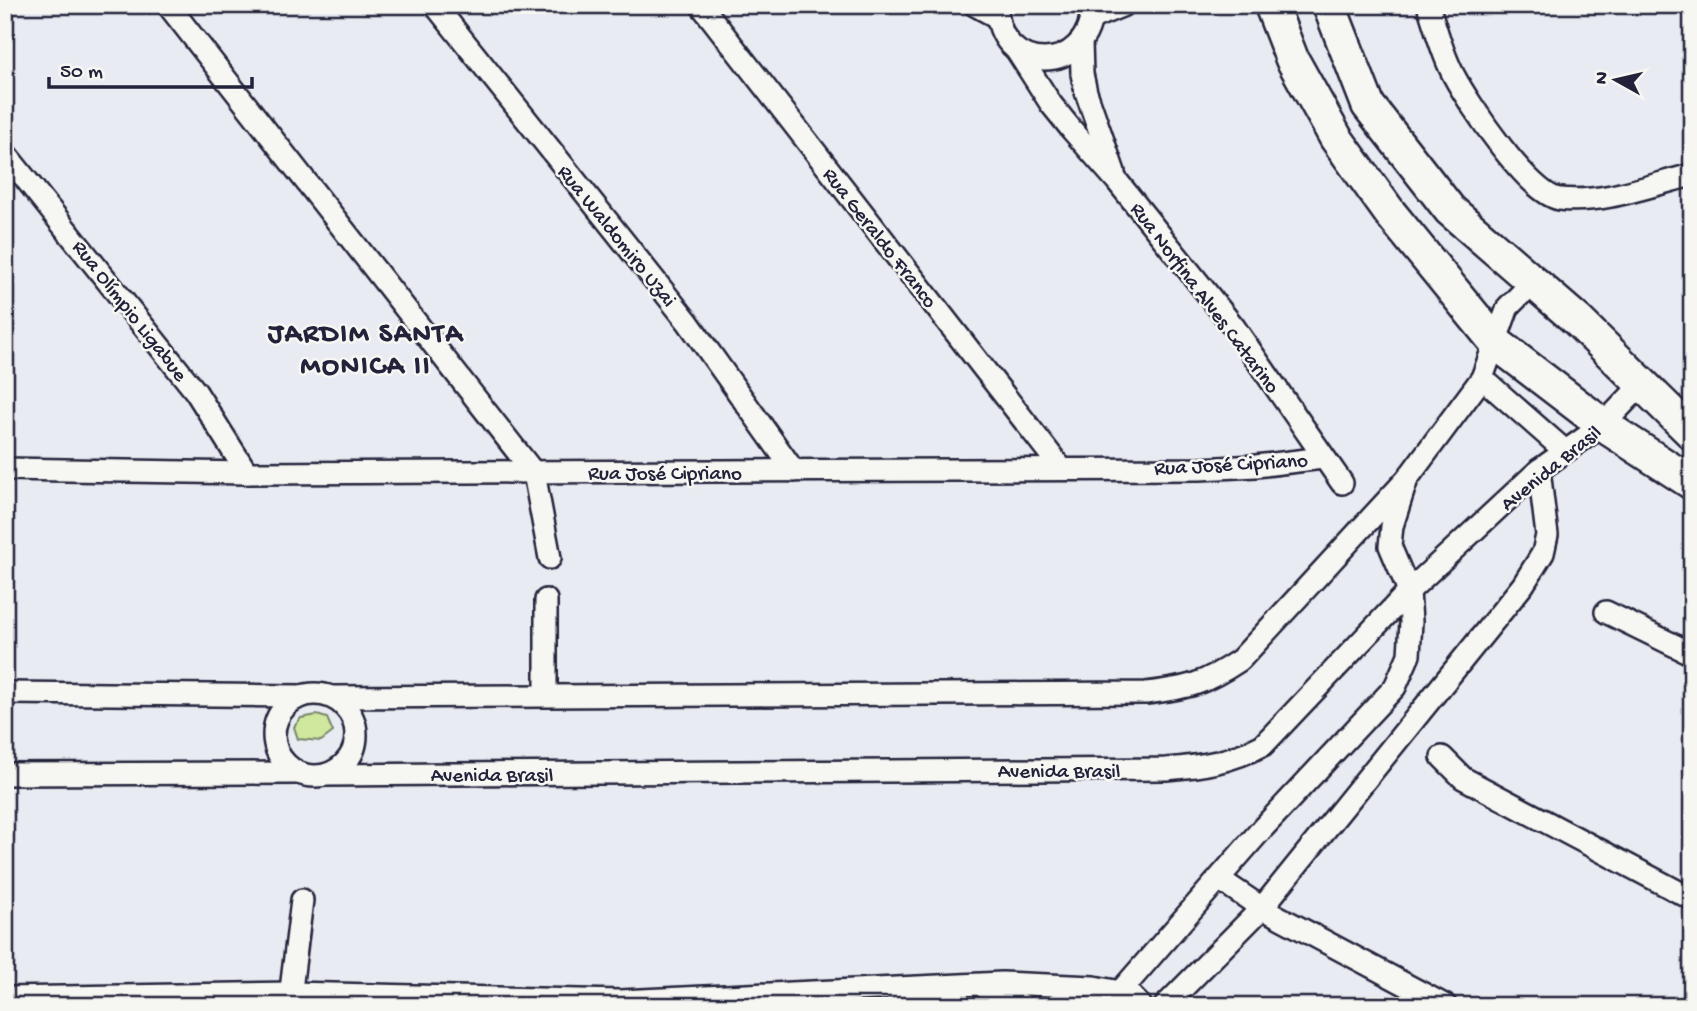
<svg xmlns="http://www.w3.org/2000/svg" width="1697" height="1011" font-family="'Gochi Hand',sans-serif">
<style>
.green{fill:#cfe89e;stroke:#78856c;stroke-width:2}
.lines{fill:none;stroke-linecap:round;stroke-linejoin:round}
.street-casing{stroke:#22223b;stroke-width:26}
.secondary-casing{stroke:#22223b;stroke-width:37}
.street{stroke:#f6f6f2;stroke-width:21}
.secondary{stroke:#f6f6f2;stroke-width:32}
.labels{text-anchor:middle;stroke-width:5;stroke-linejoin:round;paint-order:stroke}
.street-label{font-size:21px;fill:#22223b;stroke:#f6f6f2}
.district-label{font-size:28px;font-weight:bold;letter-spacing:2px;fill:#22223b;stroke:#f6f6f2}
</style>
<rect width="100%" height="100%" fill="#e8ebf1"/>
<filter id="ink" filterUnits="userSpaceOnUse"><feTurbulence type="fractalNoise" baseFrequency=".0143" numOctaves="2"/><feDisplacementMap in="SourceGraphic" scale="14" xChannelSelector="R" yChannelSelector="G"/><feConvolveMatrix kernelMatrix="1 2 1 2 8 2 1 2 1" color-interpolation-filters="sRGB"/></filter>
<g filter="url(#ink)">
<!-- green -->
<polygon class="green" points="317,715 327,718 333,732 321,741 298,739 294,727 301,718"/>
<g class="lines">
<defs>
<g id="street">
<polyline points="168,5 534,473 550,558"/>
<polyline points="435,5 688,322 794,471"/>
<polyline points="701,5 1061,468"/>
<polyline points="975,5 997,17"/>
<path d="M997 5C996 77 1092 77 1092 5"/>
<path d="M1428 5C1436 28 1442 54 1454 76 1469 104 1530 196 1560 199 1604 204 1650 185 1692 175"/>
<polyline points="1092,18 1124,5"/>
<polyline points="1081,42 1082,74 1086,92 1114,172"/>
<polyline points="1017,51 1051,104 1072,130 1117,181 1234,327 1342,483"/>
<polyline points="5,153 196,392 247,473"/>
<polyline points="1482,378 1565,451"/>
<polyline points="5,469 247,473 1200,469 1256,466 1323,458"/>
<polyline points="546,600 546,695"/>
<polyline points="1606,612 1692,654"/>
<polyline points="5,693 303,696"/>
<circle cx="315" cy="735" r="41"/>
<path d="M333 697 1146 693C1189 688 1204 684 1240 660L1407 479 1482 378 1508 307 1521 294 1537 284"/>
<polyline points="1442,757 1463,778 1692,899"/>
<polyline points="5,774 299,773"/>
<path d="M325 775 1166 769C1203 766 1230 762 1263 745L1409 591 1539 470 1603 425 1642 384"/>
<polyline points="1219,879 1262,908 1446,1006"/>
<polyline points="984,987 1024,1006"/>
<polyline points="5,998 291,993 620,1001 1002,983 1094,987 1120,992 1261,830 1395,687 1409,655 1411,622 1409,591 1390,546 1392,526 1407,479"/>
<polyline points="289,1006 302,900"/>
<polyline points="1094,1006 1120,992 1129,994 1141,1006"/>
<polyline points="1165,1006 1262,908 1523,585 1543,553 1547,535 1539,470"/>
</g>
<g id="secondary">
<polyline points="1271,5 1292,59 1336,138 1390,213 1496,343 1603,425 1692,483"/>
<polyline points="1329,5 1368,105 1450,210 1577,320 1692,433"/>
</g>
</defs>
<!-- street casing -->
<use href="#street" class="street-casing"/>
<!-- secondary casing -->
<use href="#secondary" class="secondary-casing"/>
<!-- street -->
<use href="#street" class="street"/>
<!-- secondary -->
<use href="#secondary" class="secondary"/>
</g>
</g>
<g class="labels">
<!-- street labels -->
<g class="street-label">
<text transform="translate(618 235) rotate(51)" y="7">Rua Waldomiro Uzai</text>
<text transform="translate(881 237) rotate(52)" y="7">Rua Geraldo Franco</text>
<text transform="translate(1206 297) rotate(53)" y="7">Rua Norfina Alves Catarino</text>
<text transform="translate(131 310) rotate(52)" y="7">Rua Olímpio Ligabue</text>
<text transform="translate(1231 463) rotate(-3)" y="7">Rua José Cipriano</text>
<text transform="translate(1550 467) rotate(-39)" y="7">Avenida Brasil</text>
<text x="665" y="479">Rua José Cipriano</text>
<text x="1059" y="777">Avenida Brasil</text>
<text x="492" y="781">Avenida Brasil</text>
</g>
<!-- district labels -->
<g class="district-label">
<text x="366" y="341">JARDIM SANTA<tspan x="366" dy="32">MONICA II</tspan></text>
</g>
</g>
<!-- margin -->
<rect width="1697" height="1011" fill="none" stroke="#f6f6f2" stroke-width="28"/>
<rect x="14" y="14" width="1669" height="983" fill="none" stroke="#22223b" stroke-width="2.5" filter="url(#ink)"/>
<!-- north arrow -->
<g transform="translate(1616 80) rotate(278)" stroke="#f6f6f2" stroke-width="5" paint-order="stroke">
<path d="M0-5L12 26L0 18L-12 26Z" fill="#22223b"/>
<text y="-10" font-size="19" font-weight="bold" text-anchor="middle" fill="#22223b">N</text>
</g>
<!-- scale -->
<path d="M49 77v10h203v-10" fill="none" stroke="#22223b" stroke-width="3.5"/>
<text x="60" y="77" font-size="21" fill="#22223b" stroke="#f6f6f2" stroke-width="5" paint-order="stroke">50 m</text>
</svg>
